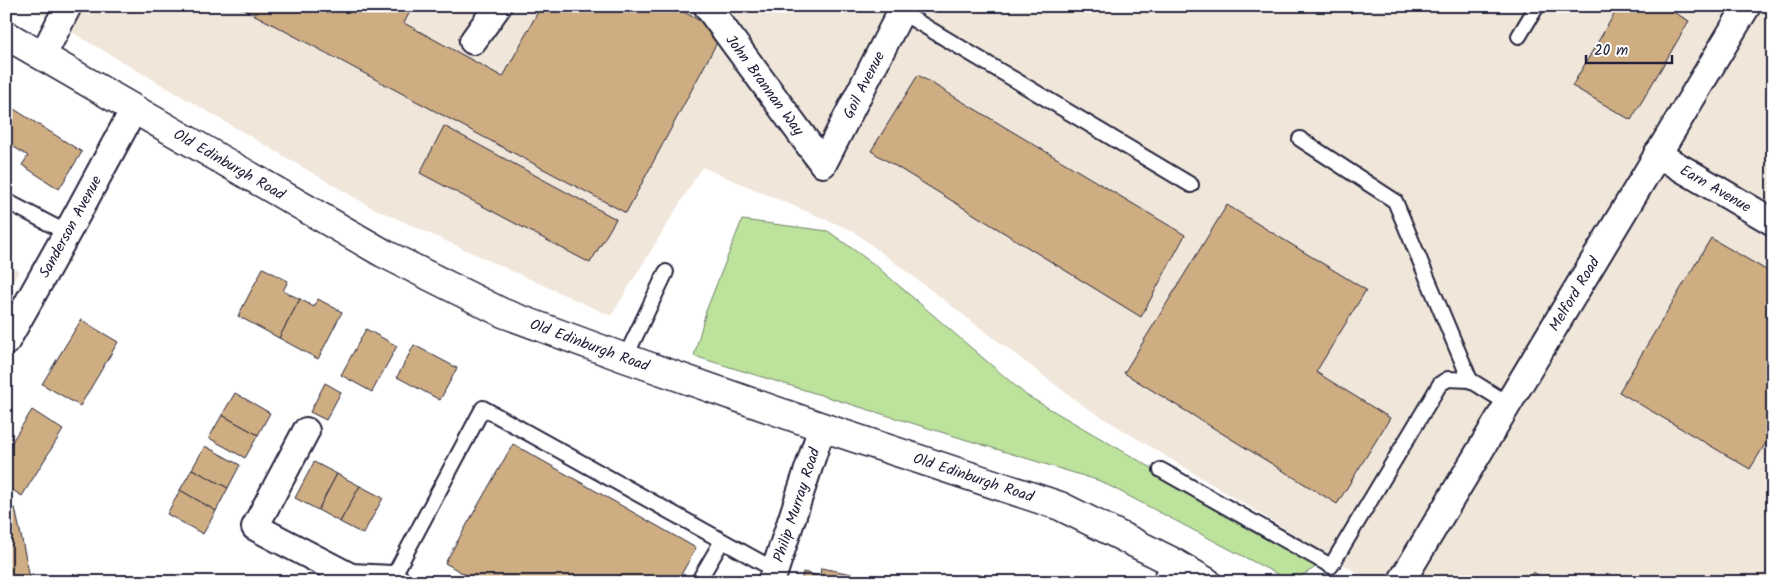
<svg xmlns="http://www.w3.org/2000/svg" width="1779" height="588" font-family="Kalam,sans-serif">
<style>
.built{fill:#f1e6da}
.green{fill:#bde29c;stroke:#70826c}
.building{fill:#cfad82;stroke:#22223b}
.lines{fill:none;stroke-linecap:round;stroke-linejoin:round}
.service-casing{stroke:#22223b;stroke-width:18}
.minor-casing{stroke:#22223b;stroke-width:30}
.secondary-casing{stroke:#22223b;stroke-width:31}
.service{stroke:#fff;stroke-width:14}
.minor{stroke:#fff;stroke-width:26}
.secondary{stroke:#fff;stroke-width:28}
.labels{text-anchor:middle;stroke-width:5;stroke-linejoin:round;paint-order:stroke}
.street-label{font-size:15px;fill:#22223b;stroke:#fff}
</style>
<rect width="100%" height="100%" fill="#fff"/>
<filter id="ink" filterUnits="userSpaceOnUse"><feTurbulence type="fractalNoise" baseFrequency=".02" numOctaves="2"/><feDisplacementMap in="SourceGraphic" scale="10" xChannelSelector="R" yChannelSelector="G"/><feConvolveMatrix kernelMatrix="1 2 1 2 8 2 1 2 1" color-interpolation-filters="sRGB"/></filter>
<g filter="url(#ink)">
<!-- built -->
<g class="built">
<polygon points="39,6 1773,6 1773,582 1372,582 1082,405 853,231 702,167 611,316 371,207 37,12"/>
<polygon points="6,264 19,271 6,293"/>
</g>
<!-- green -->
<polygon class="green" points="742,220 828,231 875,265 1026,395 1319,565 1292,582 1100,481 694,356 706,311"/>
<!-- building -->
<g class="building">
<polygon points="238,6 413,6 404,23 503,77 541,6 673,6 722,33 626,213"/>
<polygon points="1342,6 1356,6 1352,13"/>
<polygon points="1619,6 1663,6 1689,21 1631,120 1572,86"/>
<polygon points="918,75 1185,235 1141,317 871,151"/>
<polygon points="6,104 82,152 59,189 22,165 28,156 6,142"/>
<polygon points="444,126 616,219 590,263 420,173"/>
<polygon points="1227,205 1366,290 1316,372 1390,418 1337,504 1124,373"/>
<polygon points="1711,238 1773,274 1773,431 1750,469 1619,392"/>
<polygon points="263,268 288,281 283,291 300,299 279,338 238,316"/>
<polygon points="300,299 314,307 318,299 342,312 318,359 279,338"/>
<polygon points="81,320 118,342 80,406 42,384"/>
<polygon points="366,329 397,346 372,392 341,375"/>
<polygon points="414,345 457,368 440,400 397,377"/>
<polygon points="325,383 341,392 326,420 310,412"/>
<polygon points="235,393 270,413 258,435 222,415"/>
<polygon points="32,410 63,430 22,496 6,486 6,451"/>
<polygon points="222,415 258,435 245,458 209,438"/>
<polygon points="513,444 696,548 677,582 478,582 445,563"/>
<polygon points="205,446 240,465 228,488 192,469"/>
<polygon points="314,462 337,474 318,510 295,498"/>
<polygon points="192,469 228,488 216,511 180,490"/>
<polygon points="337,474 360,486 340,522 318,510"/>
<polygon points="360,486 383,498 363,534 340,522"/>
<polygon points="180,490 216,511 203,534 167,514"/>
<polygon points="15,508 31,582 6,582 6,510"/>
<polygon points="821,568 862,576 861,582 801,582 803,572 820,576"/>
<polygon points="1533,572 1550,582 1527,582"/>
</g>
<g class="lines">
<defs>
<g id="service">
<polyline points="901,12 1191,185"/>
<polyline points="1519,36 1537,6"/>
<polyline points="1300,139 1395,201 1470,380 1507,403"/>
<polyline points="10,203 67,233"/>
<polyline points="625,358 666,272"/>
<polyline points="1161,470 1331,566 1440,384 1448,379 1470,380"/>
<polyline points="392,579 483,408 775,570"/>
<polyline points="698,582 722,541"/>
<polyline points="1159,582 1171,561"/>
</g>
<g id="minor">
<path id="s1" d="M707 6 823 164 904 6"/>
<polyline points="473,41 498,6"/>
<polyline points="43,55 68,6"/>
<path id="s2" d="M1657 154 1773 222"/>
<path id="s3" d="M6 342 67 233 134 109"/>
<polyline points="306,431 255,527 351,577 392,579 397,582"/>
<path id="s4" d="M771 582 822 427"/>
<path id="s5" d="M1401 582 1747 6"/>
</g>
<g id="secondary">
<path id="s6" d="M6 35 383 253 503 313 625 358 822 427 1060 506 1171 561 1207 582"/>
</g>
</defs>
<!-- service casing -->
<use href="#service" class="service-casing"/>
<!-- minor casing -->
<use href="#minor" class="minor-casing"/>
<!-- secondary casing -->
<use href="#secondary" class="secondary-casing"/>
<!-- service -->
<use href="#service" class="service"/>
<!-- minor -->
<use href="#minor" class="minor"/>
<!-- secondary -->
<use href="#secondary" class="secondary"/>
</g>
</g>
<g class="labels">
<!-- street labels -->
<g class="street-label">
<text dy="5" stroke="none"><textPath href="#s1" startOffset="98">John Brannan Way</textPath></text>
<text dy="5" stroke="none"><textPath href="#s1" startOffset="285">Goil Avenue</textPath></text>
<text dy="5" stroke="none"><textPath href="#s6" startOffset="258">Old Edinburgh Road</textPath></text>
<text dy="5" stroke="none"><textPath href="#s2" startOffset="68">Earn Avenue</textPath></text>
<text dy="5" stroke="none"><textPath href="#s3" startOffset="132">Sanderson Avenue</textPath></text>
<text dy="5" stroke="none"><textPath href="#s5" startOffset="336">Melford Road</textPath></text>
<text dy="5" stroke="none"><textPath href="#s6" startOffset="662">Old Edinburgh Road</textPath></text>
<text dy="5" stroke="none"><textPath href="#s6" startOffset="1068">Old Edinburgh Road</textPath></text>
<text dy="5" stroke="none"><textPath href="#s4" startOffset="81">Philip Murray Road</textPath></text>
</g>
</g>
<!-- margin -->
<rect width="1779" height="588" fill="none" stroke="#fff" stroke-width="25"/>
<rect x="12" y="12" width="1754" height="563" fill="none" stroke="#22223b" stroke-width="2" filter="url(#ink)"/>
<!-- scale -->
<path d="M1586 55v8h86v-8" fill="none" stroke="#22223b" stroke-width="2.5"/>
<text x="1594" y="55" font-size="15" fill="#22223b" stroke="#ffffff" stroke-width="4" paint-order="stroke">20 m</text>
</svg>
